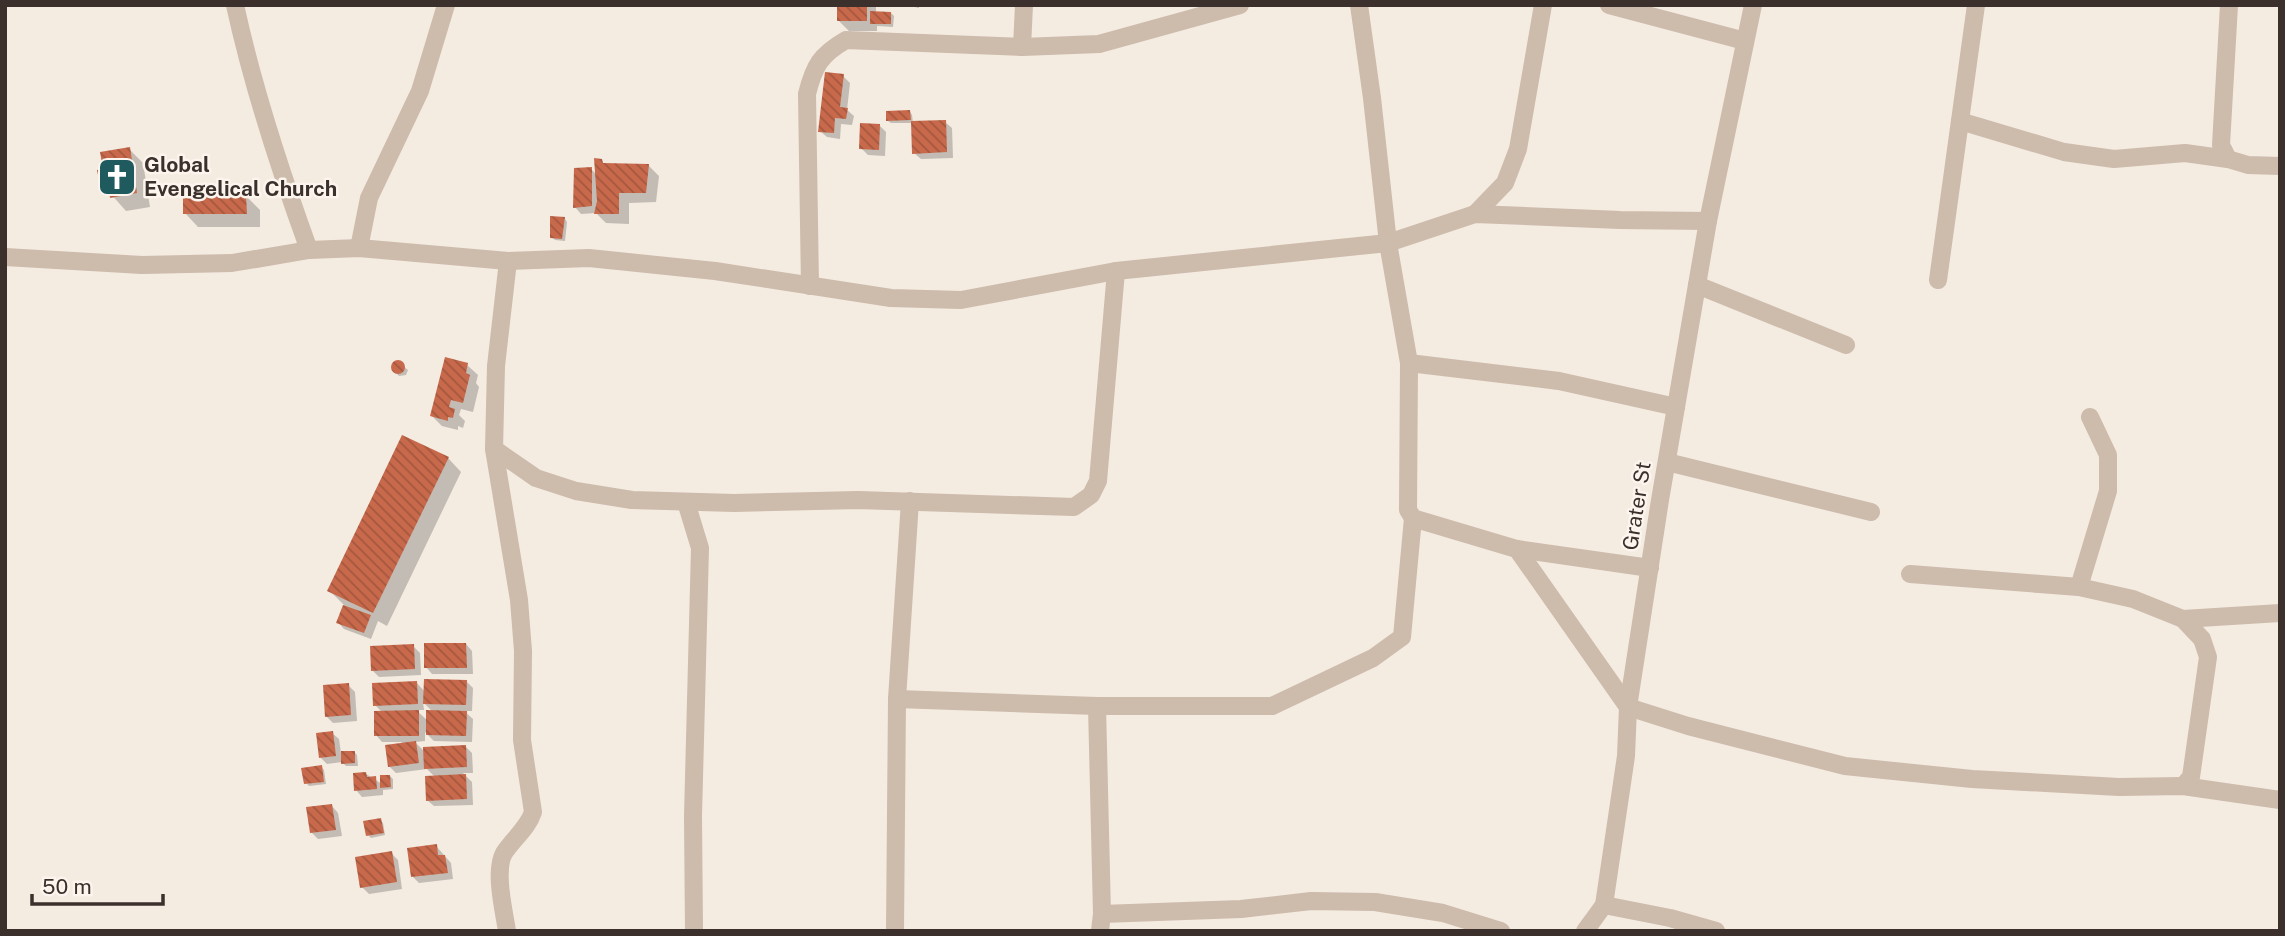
<svg xmlns="http://www.w3.org/2000/svg" width="2285" height="936" font-family="'Public Sans',sans-serif">
<style>
.shadow{fill:#0003;fill-rule:evenodd}
.building{fill:url(#building-back-hatch)}
.lines{fill:none;stroke-linecap:round;stroke-linejoin:round}
.minor{stroke:#cdbbac;stroke-width:18}
.labels{text-anchor:middle;stroke-width:5;stroke-linejoin:round;paint-order:stroke}
.poi-label{font-size:21px;font-weight:bold;fill:#3b302b;stroke:#fbf5ee;text-anchor:start}
.street-label{font-size:21px;fill:#3b302b;stroke:#fbf5ee}
</style>
<defs>
<pattern id="building-back-hatch" width="6" height="6" patternUnits="userSpaceOnUse" patternTransform="scale(1.75)"><rect width="6" height="6" fill="#c8694b"/><path d="M-1 5l2 2M0 0l6 6M5-1l2 2" fill="none" stroke="#a4573f"/></pattern>
</defs>
<rect width="100%" height="100%" fill="#f4ebe1"/>
<!-- shadow -->
<g class="shadow">
<polygon points="839,5 876,5 876,13 891,13 894,16 893,27 877,26 877,31 849,31 839,21"/>
<polygon points="906,5 919,5 919,8"/>
<polygon points="843,76 850,83 847,110 854,116 852,125 841,124 840,139 827,137 820,131"/>
<polygon points="910,112 912,115 913,123 891,123 888,121"/>
<polygon points="945,122 952,128 953,158 921,159 914,153"/>
<polygon points="879,125 886,132 885,156 868,155 861,148"/>
<polygon points="129,149 143,163 150,207 126,211 102,184 105,170"/>
<polygon points="601,161 606,165 648,165 659,176 656,202 629,203 629,224 606,223 596,213 581,214 575,207 591,169 596,174"/>
<polygon points="246,196 260,210 260,227 198,227 185,213"/>
<polygon points="565,219 567,222 565,241 555,240 552,237"/>
<polygon points="398,362 408,370 406,375 399,376 396,373 393,367 393,364"/>
<polygon points="467,365 478,375 476,383 479,387 473,412 461,409 459,415 465,421 463,428 458,426 458,430 442,426 432,416"/>
<polygon points="448,458 461,472 387,626 378,621 371,639 344,629 338,622 344,605 329,590"/>
<polygon points="466,644 472,651 473,674 432,674 426,667"/>
<polygon points="413,646 420,653 421,675 379,677 372,670"/>
<path d="M466 681 473 688 472 711H464L473 719 472 742 434 741 425 732V741L415 742 425 752 465 746 472 753 473 773H463L472 782 473 805 434 806 427 800 435 777 427 769 396 773 389 766 402 742H382L376 735 382 712 375 705 416 682 425 692ZM423 702 433 712 428 721 416 710H424Z"/>
<polygon points="348,685 355,692 357,721 333,723 326,716"/>
<polygon points="332,733 339,739 341,753 354,752 357,755 358,766 346,766 342,762 327,764 321,758"/>
<polygon points="321,767 324,770 326,784 309,786 306,783"/>
<polygon points="366,774 382,784 390,776 393,779 393,789 383,790 383,795 362,797 356,790"/>
<polygon points="332,806 338,813 342,836 318,839 311,832"/>
<polygon points="380,820 383,823 385,835 371,838 368,835"/>
<polygon points="436,846 451,863 453,879 419,883 413,877"/>
<polygon points="391,853 398,860 402,889 369,894 362,887"/>
</g>
<!-- building -->
<g class="building">
<rect x="837" y="5" width="30" height="16"/>
<polygon points="870,11 891,12 891,24 870,24"/>
<polygon points="825,72 844,74 840,107 848,108 846,119 835,118 834,133 818,132"/>
<polygon points="910,110 911,120 886,121 886,111"/>
<polygon points="946,120 947,152 912,154 911,121"/>
<polygon points="860,123 880,124 879,150 859,149"/>
<polygon points="130,147 137,193 110,198 108,184 100,185 97,170 103,169 100,152"/>
<polygon points="594,158 602,159 603,163 649,164 646,193 619,193 619,214 594,214 597,201"/>
<polygon points="592,167 592,206 573,208 574,168"/>
<polygon points="183,194 246,195 247,214 183,214"/>
<polygon points="550,216 565,217 562,239 550,238"/>
<polygon points="445,357 468,363 466,373 470,375 463,403 451,400 449,407 455,409 453,418 448,417 448,421 430,416"/>
<circle cx="398" cy="367" r="7"/>
<polygon points="402,435 449,457 373,613 327,591"/>
<polygon points="343,605 371,615 364,633 336,623"/>
<polygon points="424,643 466,643 467,668 424,668"/>
<polygon points="414,644 415,669 371,671 370,646"/>
<polygon points="424,679 467,680 466,705 423,704"/>
<polygon points="417,681 418,704 373,706 372,683"/>
<polygon points="349,683 351,715 325,717 323,685"/>
<polygon points="419,710 419,736 374,736 374,711"/>
<polygon points="426,710 467,711 466,736 426,735"/>
<polygon points="333,731 336,756 319,758 316,733"/>
<polygon points="416,741 419,763 388,767 385,745"/>
<polygon points="466,745 467,767 424,769 423,747"/>
<polygon points="341,751 355,751 355,763 341,764"/>
<polygon points="322,765 324,782 304,784 301,768"/>
<polygon points="366,772 367,777 376,776 377,789 354,791 353,773"/>
<polygon points="466,774 467,799 426,801 425,776"/>
<polygon points="380,775 390,775 391,787 380,788"/>
<polygon points="332,804 336,830 310,833 306,807"/>
<polygon points="381,818 384,833 366,836 363,821"/>
<polygon points="437,844 438,855 445,855 448,873 411,877 407,848"/>
<polygon points="392,851 397,882 360,888 355,857"/>
</g>
<g class="lines">
<!-- minor -->
<g class="minor">
<path d="M235 5C253 88 280 170 309 250"/>
<polyline points="1359,5 1372,98 1388,243 1409,363 1408,510 1413,518 1517,549 1628,707 1688,726 1845,766 1972,779 2119,787 2183,786 2280,800"/>
<polyline points="1609,5 1745,41"/>
<polyline points="2229,5 2221,145 2228,159 2248,165 2280,166"/>
<polyline points="1022,47 1024,5"/>
<polyline points="1960,121 2064,152 2114,159 2185,153 2228,159"/>
<polyline points="1475,214 1505,183 1518,149 1543,5"/>
<polyline points="359,248 369,198 420,91 446,5"/>
<polyline points="5,257 142,265 232,263 309,250 359,248 508,261 589,258 715,271 891,298 961,300 1116,271 1388,243 1475,214 1620,220 1708,221"/>
<polyline points="1938,280 1976,5"/>
<polyline points="1697,285 1846,345"/>
<path d="M810 286 807 94C814 66 820 55 846 40L1022 47 1099 44 1240 5"/>
<polyline points="1409,363 1559,381 1676,407"/>
<polyline points="494,449 536,478 576,491 632,500 734,503 858,500 1074,507 1091,495 1098,481 1116,271"/>
<polyline points="1667,462 1871,512"/>
<polyline points="686,502 700,548 693,816 694,931"/>
<polyline points="1517,549 1650,568"/>
<polyline points="1910,574 2079,587 2133,599 2183,619 2202,639 2208,657 2191,777 2183,786"/>
<polyline points="2079,587 2108,491 2108,455 2090,417"/>
<polyline points="2183,619 2280,613"/>
<polyline points="897,699 1097,706 1272,706 1373,658 1402,637 1413,518"/>
<polyline points="1097,706 1102,914 1100,931"/>
<polyline points="1102,914 1241,909 1311,901 1375,902 1443,913 1501,931"/>
<path d="M507 931C504 911 494 871 504 853 513 839 528 828 533 812L522 740 523 651 519 600 494 449 496 366 508 261"/>
<polyline points="895,931 897,699 910,501"/>
<polyline points="1585,931 1604,905"/>
<polyline points="1716,931 1670,918 1604,905 1626,756 1628,707 1660,500 1708,221 1753,5"/>
</g>
</g>
<!-- icons -->
<defs>
<symbol id="church-square" viewBox="-11 -11 22 22"><rect x="-9" y="-9" width="18" height="18" rx="4" fill="#1f5a5e" stroke="#fbf5ee"/><path d="M-1.2-6h2.4v3.5h3.3v2.4h-3.3V6h-2.4V-.1h-3.3v-2.4h3.3Z" fill="#fff"/></symbol>
</defs>
<g fill-rule="evenodd">
<use href="#church-square" x="95" y="155" width="44" height="44"/>
</g>
<g class="labels">
<!-- poi labels -->
<g class="poi-label">
<text x="144" y="172">Global<tspan x="144" dy="24">Evengelical Church</tspan></text>
</g>
<!-- street labels -->
<g class="street-label">
<text transform="translate(1637 506) rotate(-81)" y="7">Grater St</text>
</g>
</g>
<!-- border -->
<rect width="2285" height="936" fill="none" stroke="#3b302b" stroke-width="14"/>
<!-- scale -->
<path d="M32 894v10h131v-10" fill="none" stroke="#3b302b" stroke-width="3.5"/>
<text x="42" y="894" font-size="21" fill="#3b302b" stroke="#fbf5ee" stroke-width="5" paint-order="stroke">50 m</text>
</svg>
